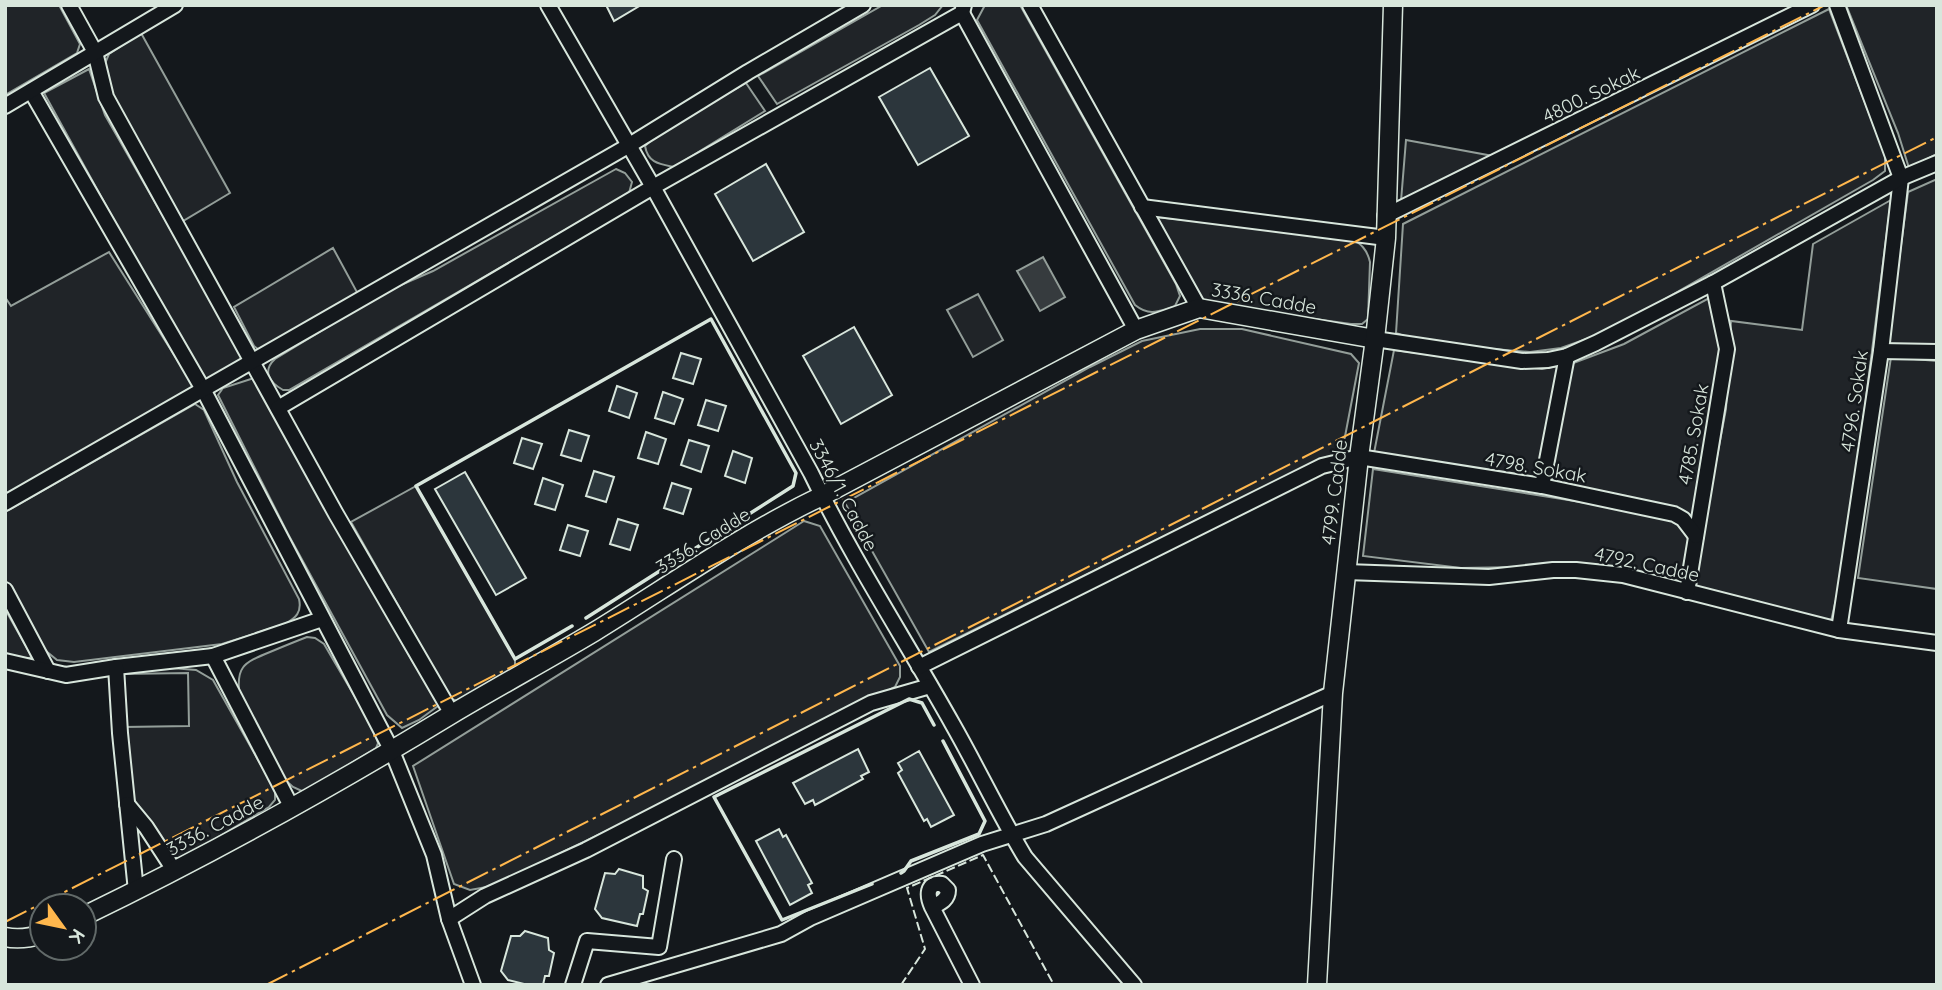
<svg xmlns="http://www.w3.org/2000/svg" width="1942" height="990" font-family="Quicksand,sans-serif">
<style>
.green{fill:#202428;stroke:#939e99;stroke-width:2}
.water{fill:#363b3e;stroke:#939e99;stroke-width:2}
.building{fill:#2c363c;stroke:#d8e6dc;stroke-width:2}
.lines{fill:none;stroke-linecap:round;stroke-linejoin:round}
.minor-casing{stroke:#d8e6dc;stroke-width:18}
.tertiary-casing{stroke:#d8e6dc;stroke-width:21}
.minor{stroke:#14181c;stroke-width:14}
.tertiary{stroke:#14181c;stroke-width:18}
.fence{stroke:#d8e6dc;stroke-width:2;stroke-dasharray:9 3.5;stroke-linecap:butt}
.wall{stroke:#d8e6dc;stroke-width:3.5}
.power{stroke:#ffb74d;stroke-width:2;stroke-dasharray:24 5 3.5 5;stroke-linecap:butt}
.labels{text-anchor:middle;stroke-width:5;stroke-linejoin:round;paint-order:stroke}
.street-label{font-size:19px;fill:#d8e6dc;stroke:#14181c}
</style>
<rect width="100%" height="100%" fill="#14181c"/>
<!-- green -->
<g class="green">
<polygon points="5,5 59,5 80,44 77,53 5,95"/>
<polygon points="883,5 943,5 935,15 919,25 777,104 758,76"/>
<path d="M985 5H1020L1176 284 1180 296 1175 306C1159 311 1150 317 1135 305L977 20Z"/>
<polygon points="1846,5 1937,5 1937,154 1909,168 1898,133"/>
<polygon points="1829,9 1885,155 1885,171 1873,180 1609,331 1561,348 1530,352 1423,343 1396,333 1403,224"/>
<polygon points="141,33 230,193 183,221 112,96 103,68 109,54"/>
<polygon points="89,69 105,115 239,349 242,360 207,381 200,376 44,93"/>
<path d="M746 83 765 111 674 167C659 164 648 163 645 146L660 132Z"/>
<polygon points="1406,140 1493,156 1401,201"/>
<path d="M616 169 625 173 632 182 629 193 289 390H283C269 382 262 371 275 359L387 291 433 271Z"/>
<polygon points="1937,179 1937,345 1888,345 1908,192"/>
<polygon points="1891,200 1846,557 1831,621 1692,589 1726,409 1731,321 1802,330 1813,244"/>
<path d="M1156 217 1350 237C1361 244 1367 249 1370 262L1368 319 1362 324H1351L1208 304 1201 299Z"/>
<polygon points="333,248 358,294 259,350 254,346 234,307"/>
<polygon points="109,252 190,380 194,389 5,497 5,297 11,306"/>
<polygon points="978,294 1003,340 973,357 947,310"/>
<polygon points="1711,297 1721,346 1694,523 1552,481 1547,475 1568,365 1624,344"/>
<polygon points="1200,329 1242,329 1351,354 1359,363 1343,447 1338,454 1317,461 929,652 845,503 1090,367 1142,341"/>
<polygon points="1394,350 1542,369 1562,365 1538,481 1374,453"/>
<polygon points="1891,357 1937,361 1937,589 1858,578"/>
<polygon points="254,378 414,664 437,699 438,706 419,720 402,728 387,715 288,534 218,395 223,388"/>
<path d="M195 404 204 410 237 482 299 599C302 612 296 618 285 624L222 644 74 662 57 660 46 651 39 642 5 580V512Z"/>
<path d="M1373 469 1669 516C1701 536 1687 556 1681 587L1519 567 1461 568 1363 556Z"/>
<polygon points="416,486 515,659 515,665 511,671 458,701 451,699 351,522"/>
<polygon points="804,521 820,526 900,666 900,677 895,687 619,825 492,886 470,890 454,884 413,766"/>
<polygon points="5,609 32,657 21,661 5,656"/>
<path d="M307 637 315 638 324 644 372 726 378 743 376 748 304 792 293 787 282 777 240 698C235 667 243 663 270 652 282 647 294 642 307 637Z"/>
<polygon points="172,668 196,670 213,680 275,790 275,800 269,807 183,858 175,858 172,855 141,810 131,802 124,727 189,726 188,673 123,674 123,671"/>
</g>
<!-- water -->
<polygon class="water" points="1043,257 1065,297 1040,311 1017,271"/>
<!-- building -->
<g class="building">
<polygon points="606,5 641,5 614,21"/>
<polygon points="930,68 969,136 918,165 879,97"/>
<polygon points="766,164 804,232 753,261 715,194"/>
<polygon points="854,327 892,395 841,424 803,356"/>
<polygon points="681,353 701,359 693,384 673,378"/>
<polygon points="617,386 637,393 629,418 609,411"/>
<polygon points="663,392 683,399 674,424 655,418"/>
<polygon points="706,400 726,406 718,431 698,425"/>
<polygon points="569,430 589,436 581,461 561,455"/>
<polygon points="646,432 666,439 658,464 638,458"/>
<polygon points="522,438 542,444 533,469 514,463"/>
<polygon points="689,440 709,446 701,472 681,465"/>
<polygon points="733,451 752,458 745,483 725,476"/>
<polygon points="594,471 614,477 606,502 586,496"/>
<polygon points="465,472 526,578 496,595 435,489"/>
<polygon points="543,478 563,485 555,510 535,504"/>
<polygon points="672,483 691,489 683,514 664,508"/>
<polygon points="618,519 638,525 630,550 610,544"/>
<polygon points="568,525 588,531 580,556 560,550"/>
<polygon points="858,749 869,772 861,776 863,779 815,805 813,800 805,804 793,783"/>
<polygon points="919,751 954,815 931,827 927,819 924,821 898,773 902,770 898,763"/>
<polygon points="779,829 783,837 786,835 812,883 808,885 812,893 790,905 756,841"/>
<polygon points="619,869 643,876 643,888 648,891 643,914 640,914 637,926 602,918 595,909 605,873 615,874"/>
<polygon points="525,931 548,938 549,950 554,953 549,976 545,976 543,985 528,985 508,980 501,971 511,936 520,936"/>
</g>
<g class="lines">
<defs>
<g id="minor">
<polyline points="69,5 95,52 106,97 336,514 452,714"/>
<path d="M548 5 653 187 811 473C853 560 906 641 953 725 978 769 999 814 1025 857L1134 985"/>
<polyline points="1030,5 1199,308"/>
<polyline points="1837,5 1901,178 1881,351 1839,630"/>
<polyline points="962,13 1136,330"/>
<polyline points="31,91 204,391 392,751 434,855 449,919 473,985"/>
<polyline points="5,106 175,5"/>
<polyline points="1142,207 1386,238"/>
<polyline points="1385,216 1812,5"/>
<polyline points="1375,339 1522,361 1548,360 1567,356 1596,343 1713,283 1901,178 1937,163"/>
<polyline points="1881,351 1937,352"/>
<polyline points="278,408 653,187 962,13 964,5"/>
<polyline points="1542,486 1567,356"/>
<polyline points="5,503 628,146 748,72 863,5"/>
<polyline points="1346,572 1489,577 1553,570 1576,570 1623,575 1839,630 1937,643"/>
<polyline points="5,590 48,671"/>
<polyline points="1687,592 1727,349 1713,283"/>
<polyline points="213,656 292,808"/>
<polyline points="5,661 66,675 116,667 213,656 322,619"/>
<polyline points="116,667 120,733 136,891"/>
<polyline points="919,667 1322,466 1359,457 1542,486 1674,514 1683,519 1696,536"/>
<polyline points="127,804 146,827 174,870"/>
<path d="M932 907C940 903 948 900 948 890L942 884C926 882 927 896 932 907L972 985"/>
<polyline points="449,919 485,896 586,850 871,703 930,686"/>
<polyline points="573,985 587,941 659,947 674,859"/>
<polyline points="608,985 781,934 810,918 982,844 1046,824 1333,693"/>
</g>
<g id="tertiary">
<path d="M84 916C210 855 332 787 452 714 499 686 547 660 594 632 669 586 742 534 822 496L1136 330 1199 308 1375 339"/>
<path d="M5 937C18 940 30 938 42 934"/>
<polyline points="1317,985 1333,693 1359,457 1375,339 1386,238 1393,5"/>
</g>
</defs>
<!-- minor casing -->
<use href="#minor" class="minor-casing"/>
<!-- tertiary casing -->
<use href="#tertiary" class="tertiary-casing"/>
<!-- minor -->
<use href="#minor" class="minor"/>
<!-- tertiary -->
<use href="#tertiary" class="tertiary"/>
<!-- fence -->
<polyline class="fence" points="901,985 925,949 907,888 983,855 1054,985"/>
<!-- wall -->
<g class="wall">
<polyline points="572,626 515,659 416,486 711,319 796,473 793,486 586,618"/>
<polyline points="901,873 904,871 911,861 979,834 985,821 943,741"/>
<polyline points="872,884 782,920 714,797 909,699 922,703 934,725"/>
</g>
<!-- power -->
<g class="power">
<polyline points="5,922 1825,5"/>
<polyline points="266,985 1605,304 1937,137"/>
</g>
</g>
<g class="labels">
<!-- street labels -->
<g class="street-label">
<text transform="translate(1591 94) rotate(-26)" y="7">4800. Sokak</text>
<text transform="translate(1264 298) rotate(10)" y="7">3336. Cadde</text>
<text transform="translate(1854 401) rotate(-82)" y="7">4796. Sokak</text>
<text transform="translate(1693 434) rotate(-80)" y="7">4785. Sokak</text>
<text transform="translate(1536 467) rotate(10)" y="7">4798. Sokak</text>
<text transform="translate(1334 492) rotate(-83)" y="7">4799. Cadde</text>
<text transform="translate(844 495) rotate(62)" y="7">3346/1. Cadde</text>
<text transform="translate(703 540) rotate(-32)" y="7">3336. Cadde</text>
<text transform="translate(1647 564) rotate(12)" y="7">4792. Cadde</text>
<text transform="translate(215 825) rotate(-28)" y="7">3336. Cadde</text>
</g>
</g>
<!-- border -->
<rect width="1942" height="990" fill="none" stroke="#d8e6dc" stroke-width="14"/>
<!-- north arrow -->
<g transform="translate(63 927) rotate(123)"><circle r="33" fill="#14181c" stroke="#626a69" stroke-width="2"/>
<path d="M0-5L12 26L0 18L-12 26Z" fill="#ffb74d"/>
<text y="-10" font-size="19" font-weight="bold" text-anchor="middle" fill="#d8e6dc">K</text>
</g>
</svg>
